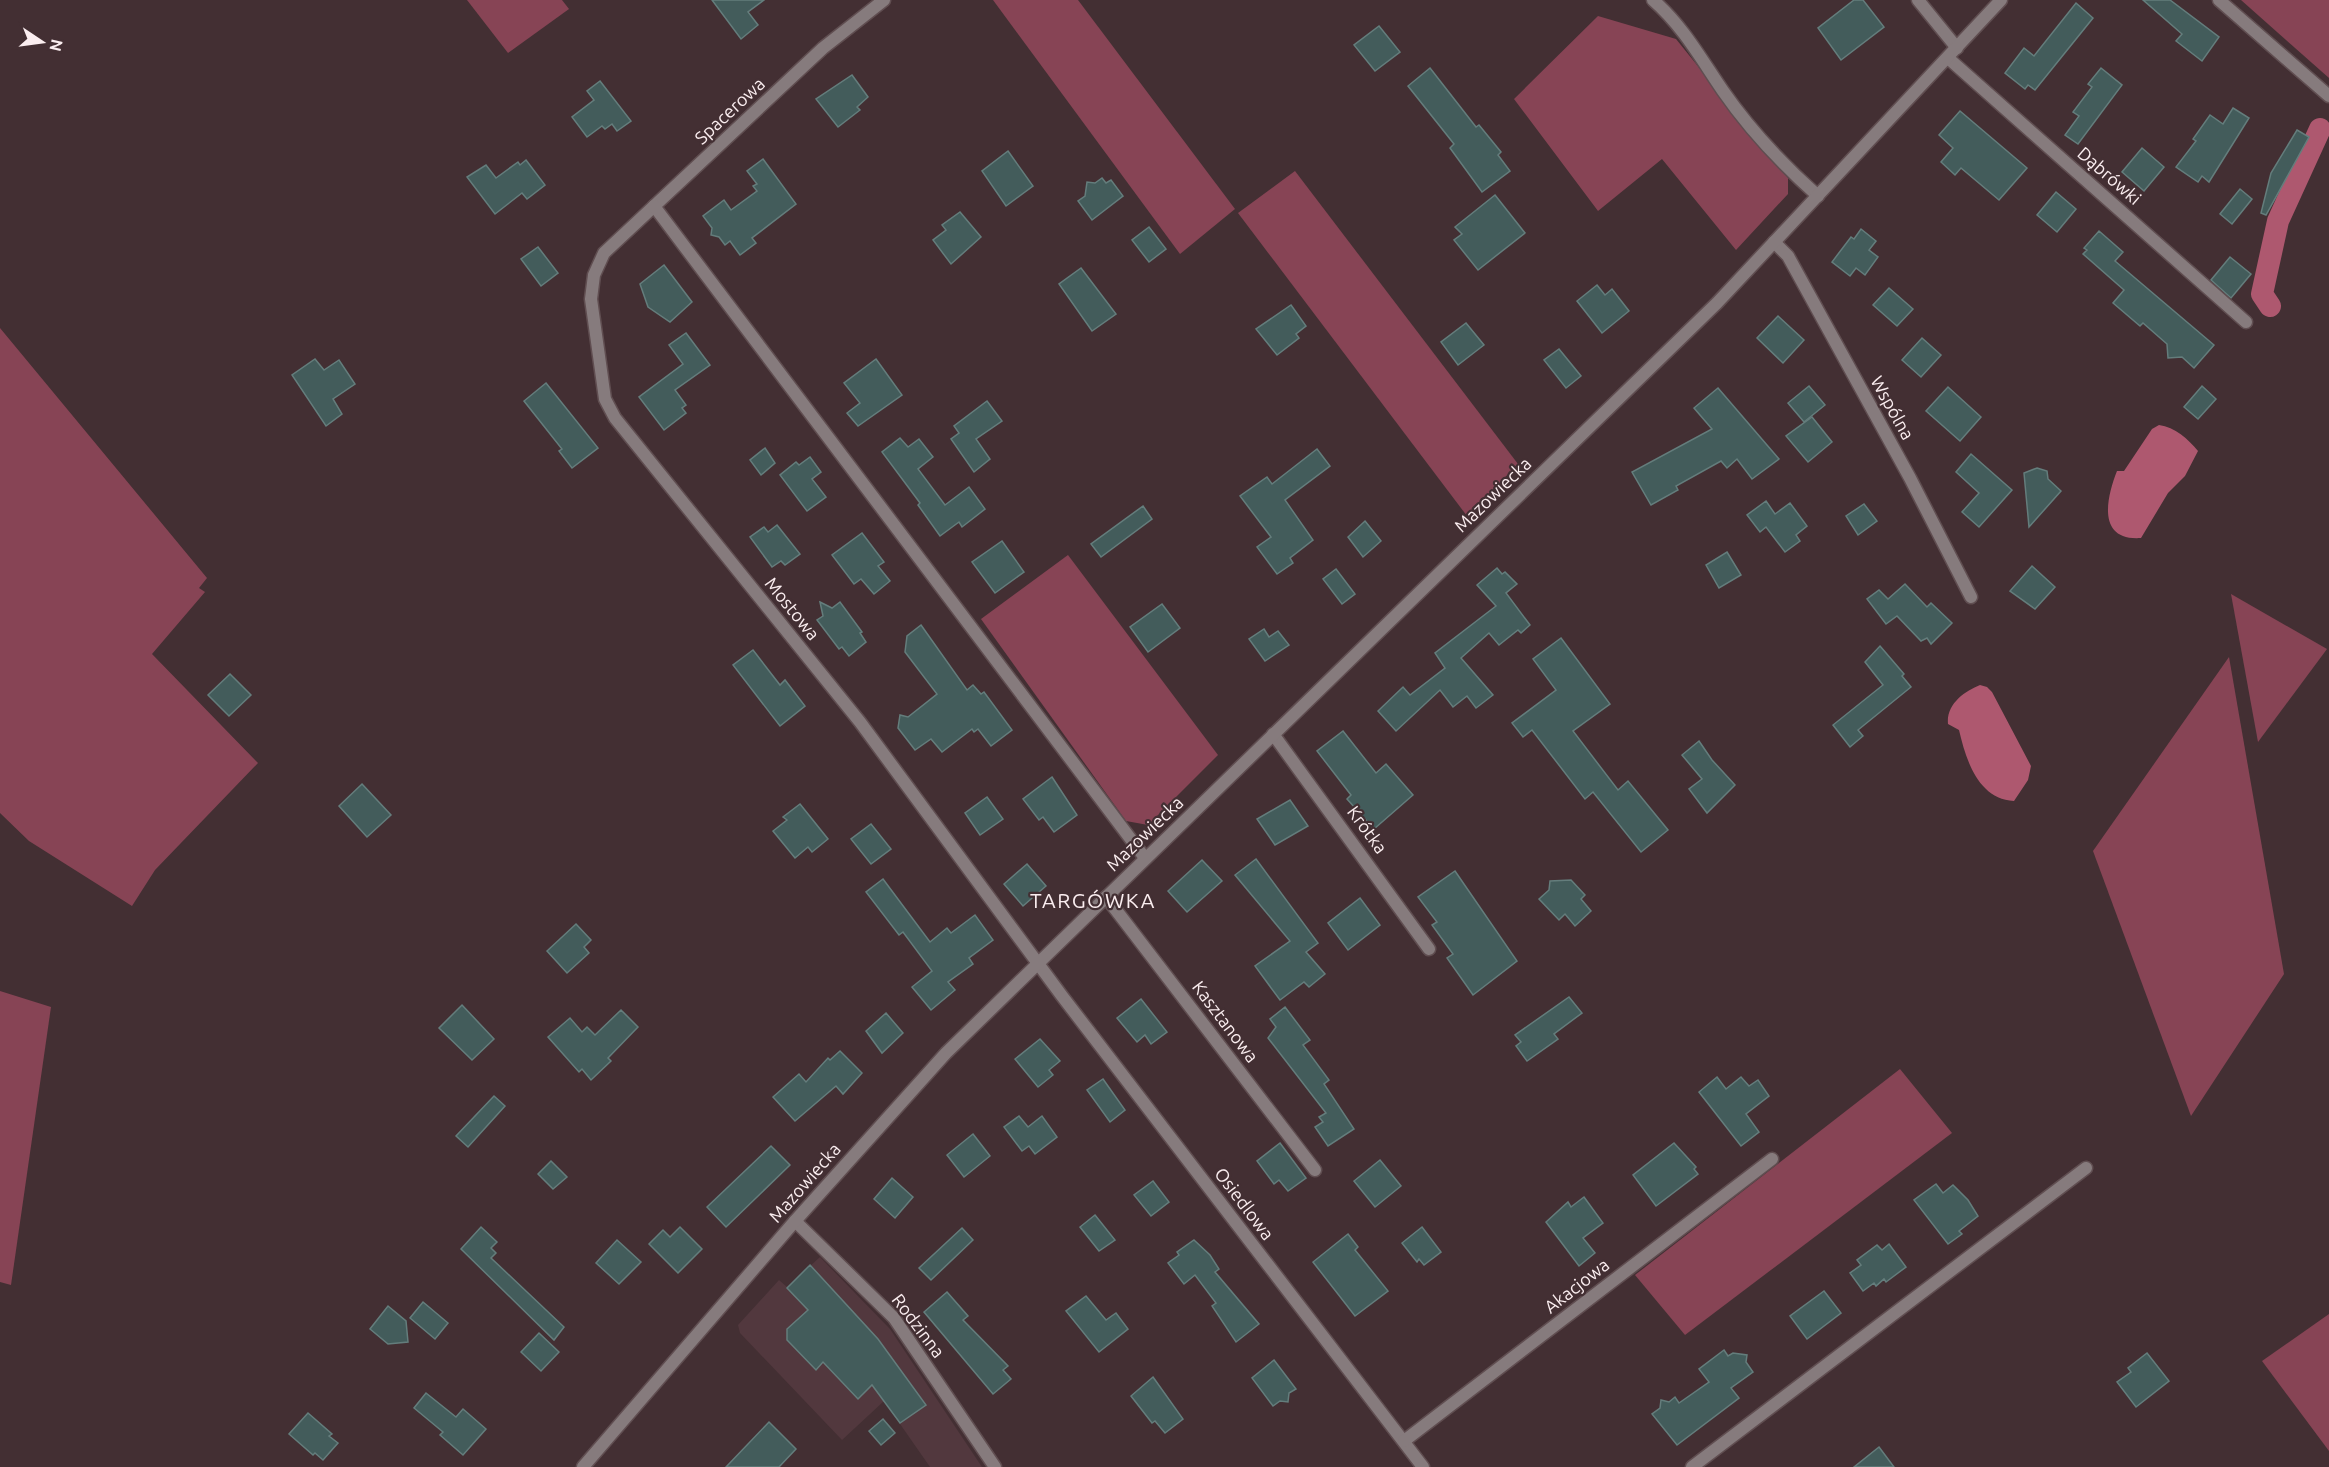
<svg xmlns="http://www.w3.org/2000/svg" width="2329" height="1467" font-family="Ubuntu,sans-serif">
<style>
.built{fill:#52383e}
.green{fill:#874455}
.water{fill:#ae586f}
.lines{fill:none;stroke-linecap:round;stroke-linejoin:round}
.canal{stroke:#ae586f;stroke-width:22}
.building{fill:#435c5b;stroke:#647d7c;stroke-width:1.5}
.minor-casing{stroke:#604e51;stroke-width:15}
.tertiary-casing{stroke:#604e51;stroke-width:15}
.minor{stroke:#867b7d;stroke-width:12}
.tertiary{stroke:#867b7d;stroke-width:12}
.labels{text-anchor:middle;stroke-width:4.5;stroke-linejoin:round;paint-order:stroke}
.street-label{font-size:18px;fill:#fbeef0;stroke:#432f33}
.quarter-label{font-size:21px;letter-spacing:1.5px;fill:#fbeef0;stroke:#432f33}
</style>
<rect width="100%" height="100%" fill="#432f33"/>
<!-- built -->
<polygon class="built" points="820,1257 890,1329 982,1467 930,1467 884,1401 842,1440 740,1333 738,1325 779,1280 787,1287"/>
<!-- green -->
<g class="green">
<polygon points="467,0 562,0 569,9 508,53"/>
<polygon points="993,0 1078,0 1235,209 1180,254"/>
<polygon points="2241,0 2329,0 2329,78"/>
<polygon points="1598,16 1676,39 1788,178 1788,194 1736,250 1662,159 1598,211 1514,99"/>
<polygon points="1295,171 1518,464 1467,516 1238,213"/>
<polygon points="0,328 207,578 199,588 205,592 152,654 258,763 155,870 132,906 29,841 0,813"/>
<polygon points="1068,555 1218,755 1148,825 1126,821 981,619"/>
<polygon points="2231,594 2327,649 2258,742"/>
<polygon points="2229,657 2284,974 2191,1116 2093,851"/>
<polygon points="0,991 51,1007 11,1285 0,1282"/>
<polygon points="1900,1069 1952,1133 1685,1335 1635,1275"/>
<polygon points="2329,1314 2329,1451 2262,1361"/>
</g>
<!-- water -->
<g class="water">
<path d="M2159 425C2175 427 2188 439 2198 451L2185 476 2168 493 2141 538C2097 541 2106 499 2117 471H2124L2152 429Z"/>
<path d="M1980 685 1987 687 1992 692 2031 766 2028 780 2014 801C1978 799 1966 760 1959 730L1948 724C1946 704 1965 691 1980 685Z"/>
</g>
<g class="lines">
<!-- canal -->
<polyline class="canal" points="2270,306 2262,294 2278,221 2320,129"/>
</g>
<!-- building -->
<g class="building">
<polygon points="712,0 764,0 748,12 758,25 741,39"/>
<polygon points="1854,0 1863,0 1884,27 1841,60 1818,28"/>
<polygon points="2143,0 2170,0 2219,37 2202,61 2176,41 2182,34"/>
<polygon points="2076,3 2093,18 2035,90 2028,85 2025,89 2005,73 2024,48 2034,56"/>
<polygon points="1379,26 1400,52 1375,71 1354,45"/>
<polygon points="1430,68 1476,127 1479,125 1501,152 1498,155 1510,171 1482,192 1450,148 1454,144 1408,86"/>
<polygon points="2101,68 2122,85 2078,144 2065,135 2079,116 2073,112 2092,87 2088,84"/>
<polygon points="852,75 868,97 857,107 860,110 838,127 816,99"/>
<polygon points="600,81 631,121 617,131 612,124 605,129 602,126 587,137 572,117 594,100 587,91"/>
<polygon points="2233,108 2249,118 2209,182 2202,176 2198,182 2176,167 2196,141 2193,139 2210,115 2223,124"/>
<polygon points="1960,111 2027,168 1999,200 1961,168 1955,175 1941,162 1953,148 1939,135"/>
<polygon points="2297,130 2309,137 2266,215 2261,213 2271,173"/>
<polygon points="2142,148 2164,167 2144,191 2122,172"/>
<polygon points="1008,151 1033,186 1006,206 982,171"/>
<polygon points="763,159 796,204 752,238 756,243 740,255 730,241 725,245 719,237 711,235 712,228 703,216 724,200 731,210 757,191 753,186 757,184 747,171"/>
<polygon points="526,160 545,185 527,199 522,193 495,214 467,177 486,165 496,178 518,162 520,165"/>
<polygon points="1102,178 1106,183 1111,180 1123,196 1092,220 1078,201 1085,196 1087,182 1095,183"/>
<polygon points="2240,189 2252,199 2232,224 2220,214"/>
<polygon points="2056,192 2076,209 2057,232 2037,215"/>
<polygon points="1495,195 1525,233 1478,270 1454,240 1462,234 1455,227"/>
<polygon points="960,212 981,237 951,264 933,240 946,230 942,225"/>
<polygon points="1149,227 1166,249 1149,262 1132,240"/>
<polygon points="1861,229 1876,241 1869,250 1878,257 1865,275 1856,268 1850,276 1832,262 1851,237 1854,239"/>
<polygon points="2099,231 2123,252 2115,261 2214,345 2194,368 2182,357 2168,358 2167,344 2143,323 2140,326 2113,303 2124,290 2083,254 2087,250 2084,248"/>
<polygon points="538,247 558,273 541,286 521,259"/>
<polygon points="2230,257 2251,274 2231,298 2211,280"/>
<polygon points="664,265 692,302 670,322 648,307 640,284"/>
<polygon points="1081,268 1116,314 1092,331 1059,284"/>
<polygon points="1597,285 1605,295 1612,289 1629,311 1602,333 1577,301"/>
<polygon points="1889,288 1913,309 1897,326 1873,305"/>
<polygon points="1291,305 1306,326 1296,334 1299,338 1277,355 1256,329"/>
<polygon points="1778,316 1804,340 1783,363 1757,338"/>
<polygon points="1466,323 1484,345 1458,365 1441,342"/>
<polygon points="686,333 710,365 675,390 686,405 682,408 686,413 664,430 639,397 683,364 669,345"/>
<polygon points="1922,338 1941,355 1921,377 1902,360"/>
<polygon points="1559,349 1581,376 1566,388 1544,360"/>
<polygon points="315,359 324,370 339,360 355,384 333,399 342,414 326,426 292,375"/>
<polygon points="876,359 902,395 858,426 847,413 860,403 844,383"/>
<polygon points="546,383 598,448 572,468 559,451 562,449 524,401"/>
<polygon points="1809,386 1825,405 1804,422 1788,403"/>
<polygon points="2202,386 2216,399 2198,419 2184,407"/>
<polygon points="1948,387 1981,417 1960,441 1926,411"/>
<polygon points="1718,388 1779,459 1752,479 1737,459 1727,468 1721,461 1676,486 1678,490 1651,505 1632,472 1712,429 1694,408"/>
<polygon points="987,401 1002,421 976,439 990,459 974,472 951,439 959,433 954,426"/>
<polygon points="1812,417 1832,442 1808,462 1786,436"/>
<polygon points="900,438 908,447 919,439 933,457 918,469 945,505 969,487 985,509 962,527 959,522 940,536 918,505 920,503 882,452"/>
<polygon points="765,448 775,463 761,475 750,460"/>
<polygon points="1317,449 1330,466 1285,500 1313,540 1290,558 1293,563 1277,574 1257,547 1271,537 1240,496 1267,477 1272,484"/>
<polygon points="1971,454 2012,490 1979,527 1962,512 1979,493 1956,472"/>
<polygon points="810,457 821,472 812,479 826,497 807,511 780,475 796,462 799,465"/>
<polygon points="2037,468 2047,471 2048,479 2061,491 2029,527 2024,473"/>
<polygon points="1766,501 1775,514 1790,503 1807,526 1796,535 1800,541 1785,552 1766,527 1760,532 1747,515"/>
<polygon points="1864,504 1877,521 1858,535 1846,516"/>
<polygon points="1143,506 1152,519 1101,557 1091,544"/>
<polygon points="1365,521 1381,541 1363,557 1348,537"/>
<polygon points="777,525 800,554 785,565 781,561 772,567 750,537 764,527 768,532"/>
<polygon points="862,533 884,562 878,566 890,581 874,594 861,579 854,584 832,555"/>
<polygon points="1002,541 1024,572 995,593 972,562"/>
<polygon points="1727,552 1741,575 1719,588 1706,565"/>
<polygon points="2032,566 2055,587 2035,609 2010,591"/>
<polygon points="1497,568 1502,574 1505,572 1517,584 1506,593 1530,625 1521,633 1518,630 1499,645 1489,633 1461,658 1493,695 1476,708 1467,696 1453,707 1440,690 1396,731 1378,711 1403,687 1410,695 1445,668 1435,653 1496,606 1477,585"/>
<polygon points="1336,569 1355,594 1342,604 1323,579"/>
<polygon points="1905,584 1927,607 1931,603 1952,623 1931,644 1927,638 1921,641 1897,616 1886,624 1867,599 1879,590 1888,599"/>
<polygon points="820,602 832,608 840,602 862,632 860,633 866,642 849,656 842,647 839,649 817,620 823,616"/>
<polygon points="1162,604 1180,628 1148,652 1130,627"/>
<polygon points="921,625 967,690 973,685 981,694 984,692 1012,730 991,746 978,729 974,732 972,729 942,752 931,739 915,750 898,728 900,715 908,717 937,694 905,652 907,636"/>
<polygon points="1264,629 1269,637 1278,631 1289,645 1265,661 1249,639"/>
<polygon points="1561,638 1610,704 1573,731 1618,790 1628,781 1668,830 1641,852 1593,792 1585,799 1532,730 1523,737 1512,723 1556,690 1533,659"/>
<polygon points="1880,646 1904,674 1902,676 1911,687 1858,730 1863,736 1850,747 1833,725 1883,685 1865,662"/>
<polygon points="753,650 780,685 785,680 805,706 780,726 733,665"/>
<polygon points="230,674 251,695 229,716 208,695"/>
<polygon points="1343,731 1376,773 1386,764 1413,795 1374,829 1347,799 1351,795 1317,751"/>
<polygon points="1699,741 1712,760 1735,785 1707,813 1689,789 1702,779 1682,755"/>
<polygon points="1052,777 1077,815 1054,832 1043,817 1039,820 1023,799"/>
<polygon points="362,784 391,815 367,837 339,806"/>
<polygon points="987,797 1003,819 980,835 965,813"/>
<polygon points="1290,800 1308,826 1275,845 1257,819"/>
<polygon points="800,804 828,839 812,852 808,847 795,858 773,831 787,820 783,817"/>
<polygon points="871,824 891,849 871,864 851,839"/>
<polygon points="1256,859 1318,943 1306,952 1325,974 1309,987 1304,982 1280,1000 1255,966 1290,941 1235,875"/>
<polygon points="1202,860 1222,881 1187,912 1168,891"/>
<polygon points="1027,864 1046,886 1023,906 1004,884"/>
<polygon points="1455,871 1517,961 1473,995 1447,958 1453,954 1432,925 1437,922 1418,897"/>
<polygon points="883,879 930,942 947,928 951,933 975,915 993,940 969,958 973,964 948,982 955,990 931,1010 912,987 932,971 903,932 899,935 866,892"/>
<polygon points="1571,880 1585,895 1581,899 1591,911 1575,926 1565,914 1559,920 1539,899 1549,890 1550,881"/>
<polygon points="1360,898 1380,925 1348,950 1328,923"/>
<polygon points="576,924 591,940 584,947 589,953 567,973 547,951"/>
<polygon points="1569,997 1582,1013 1554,1034 1558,1039 1527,1061 1516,1046 1521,1042 1515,1035"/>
<polygon points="1141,999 1167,1032 1151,1044 1145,1035 1137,1042 1117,1018"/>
<polygon points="462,1005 494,1039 472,1060 439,1028"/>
<polygon points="1285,1007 1310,1040 1303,1045 1329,1080 1324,1084 1354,1129 1328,1146 1315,1127 1323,1122 1319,1117 1326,1113 1268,1038 1276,1027 1270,1019"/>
<polygon points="621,1010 638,1027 608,1058 611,1061 591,1080 582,1069 579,1072 548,1037 570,1018 582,1032 587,1027 595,1035"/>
<polygon points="886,1013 903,1033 882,1053 866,1031"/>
<polygon points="1040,1039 1060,1061 1049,1070 1053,1075 1038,1087 1015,1059"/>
<polygon points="840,1051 862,1073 843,1094 836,1086 795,1121 773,1097 799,1074 806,1082 828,1058 830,1060"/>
<polygon points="1717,1077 1726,1089 1741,1077 1749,1086 1758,1080 1769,1096 1746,1114 1759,1132 1741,1146 1699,1092"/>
<polygon points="1103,1079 1125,1110 1110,1122 1087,1090"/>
<polygon points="494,1096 505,1106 468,1147 456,1136"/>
<polygon points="1019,1116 1028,1127 1042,1116 1057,1137 1035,1154 1029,1146 1022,1151 1004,1127"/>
<polygon points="973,1134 990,1156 964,1177 947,1155"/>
<polygon points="1280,1143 1306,1178 1288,1191 1279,1180 1274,1184 1257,1161"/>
<polygon points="1674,1143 1696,1167 1694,1169 1698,1174 1656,1206 1633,1175"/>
<polygon points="771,1146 790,1165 726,1227 707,1207"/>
<polygon points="1380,1160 1401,1186 1375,1207 1354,1181"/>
<polygon points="551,1161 567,1177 553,1189 538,1174"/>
<polygon points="892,1178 913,1197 895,1218 874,1199"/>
<polygon points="1153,1181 1169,1202 1151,1216 1134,1195"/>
<polygon points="1936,1184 1943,1193 1953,1185 1968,1200 1978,1216 1959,1231 1962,1234 1948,1244 1914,1200"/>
<polygon points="1584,1197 1603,1223 1583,1238 1595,1253 1579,1266 1546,1222 1568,1202 1571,1207"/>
<polygon points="1095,1215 1115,1240 1099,1251 1080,1227"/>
<polygon points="481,1227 497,1242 491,1248 496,1253 491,1258 564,1327 554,1340 461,1249"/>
<polygon points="680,1227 702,1249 678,1273 649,1244 663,1230 670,1237"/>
<polygon points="1422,1227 1441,1252 1424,1265 1419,1259 1417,1262 1402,1243"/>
<polygon points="962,1228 973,1240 931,1280 919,1268"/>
<polygon points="1348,1234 1358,1247 1355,1250 1388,1291 1355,1316 1313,1262"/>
<polygon points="617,1240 641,1262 619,1284 596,1263"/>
<polygon points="1194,1240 1210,1255 1219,1269 1215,1272 1259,1324 1236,1342 1212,1306 1216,1303 1195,1275 1184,1284 1168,1263 1179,1255 1177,1252"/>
<polygon points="1889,1244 1906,1267 1886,1282 1884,1279 1876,1286 1874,1283 1863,1291 1850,1273 1861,1265 1857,1260 1877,1245 1882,1250"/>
<polygon points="810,1265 878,1339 926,1405 900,1423 872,1385 858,1399 823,1362 816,1370 787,1340 787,1329 808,1310 787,1288"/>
<polygon points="1824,1291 1841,1313 1807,1339 1790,1316"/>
<polygon points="947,1292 968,1316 963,1320 1008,1366 1003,1370 1011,1379 993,1394 924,1312"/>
<polygon points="1086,1296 1106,1320 1116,1313 1128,1329 1099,1352 1066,1311"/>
<polygon points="423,1302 448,1323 435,1339 410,1318"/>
<polygon points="388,1306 406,1321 408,1342 388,1344 370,1329"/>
<polygon points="539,1333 559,1352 541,1371 521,1352"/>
<polygon points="1724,1350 1728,1356 1733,1353 1747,1355 1746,1362 1753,1372 1731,1388 1739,1398 1677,1445 1652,1414 1660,1408 1661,1400 1669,1402 1675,1397 1679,1403 1709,1382 1699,1369"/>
<polygon points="2147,1353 2169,1381 2136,1407 2117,1382 2131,1372 2128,1368"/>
<polygon points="1274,1360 1296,1389 1289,1393 1288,1402 1280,1401 1273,1406 1252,1378"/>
<polygon points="1153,1377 1183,1419 1165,1433 1155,1421 1152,1423 1131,1396"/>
<polygon points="426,1393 456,1417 463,1409 486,1429 463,1455 440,1435 443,1432 414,1408"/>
<polygon points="308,1413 332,1434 329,1436 338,1443 323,1460 315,1453 313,1455 289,1434"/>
<polygon points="883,1419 895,1433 881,1445 869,1431"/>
<polygon points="769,1422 796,1449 779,1467 726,1467"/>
<polygon points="1879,1447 1894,1467 1854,1467"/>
</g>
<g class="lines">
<defs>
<g id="minor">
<polyline points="884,0 823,48 604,253 594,275 591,299 605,399 615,418 860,722 1062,996 1423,1467"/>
<path d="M1653 0C1683 26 1701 59 1723 91 1750 130 1782 164 1818 196"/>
<polyline points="1918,0 1957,48"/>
<polyline points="2219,0 2329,96"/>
<polyline points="1948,58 2246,322"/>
<polyline points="654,206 1145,858"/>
<polyline points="1774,242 1788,256 1910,478 1971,597"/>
<polyline points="1273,734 1429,949"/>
<polyline points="1106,897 1315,1170"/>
<polyline points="795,1221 894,1318 995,1467"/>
<polyline points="1404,1441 1772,1159"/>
<polyline points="1692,1467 2086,1168"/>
</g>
<polyline id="tertiary" points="583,1467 795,1221 946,1053 1717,303 2001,0"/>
</defs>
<!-- minor casing -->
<use href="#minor" class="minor-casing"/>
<!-- tertiary casing -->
<use href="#tertiary" class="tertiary-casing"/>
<!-- minor -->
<use href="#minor" class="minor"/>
<!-- tertiary -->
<use href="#tertiary" class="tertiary"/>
</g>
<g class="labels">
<!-- street labels -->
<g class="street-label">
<text transform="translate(730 111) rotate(-43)" y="6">Spacerowa</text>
<text transform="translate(2109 176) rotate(41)" y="6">Dąbrówki</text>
<text transform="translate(1892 408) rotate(61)" y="6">Wspólna</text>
<text transform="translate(1493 495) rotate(-44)" y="6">Mazowiecka</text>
<text transform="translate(792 609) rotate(51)" y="6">Mostowa</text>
<text transform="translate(1367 830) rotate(54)" y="6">Krótka</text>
<text transform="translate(1145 834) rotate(-44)" y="6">Mazowiecka</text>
<text transform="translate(1225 1022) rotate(53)" y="6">Kasztanowa</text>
<text transform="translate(805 1183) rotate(-49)" y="6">Mazowiecka</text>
<text transform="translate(1244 1204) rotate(53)" y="6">Osiedlowa</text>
<text transform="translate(1577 1286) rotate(-38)" y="6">Akacjowa</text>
<text transform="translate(918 1326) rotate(53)" y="6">Rodzinna</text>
</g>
<!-- quarter labels -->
<g class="quarter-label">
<text x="1093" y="908">TARGÓWKA</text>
</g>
</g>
<!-- north arrow -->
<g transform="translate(42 42) rotate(103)" stroke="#432f33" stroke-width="4.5" paint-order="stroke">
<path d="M0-4.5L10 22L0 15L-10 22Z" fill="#fbeef0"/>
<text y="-9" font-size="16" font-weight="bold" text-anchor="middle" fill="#fbeef0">N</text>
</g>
</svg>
